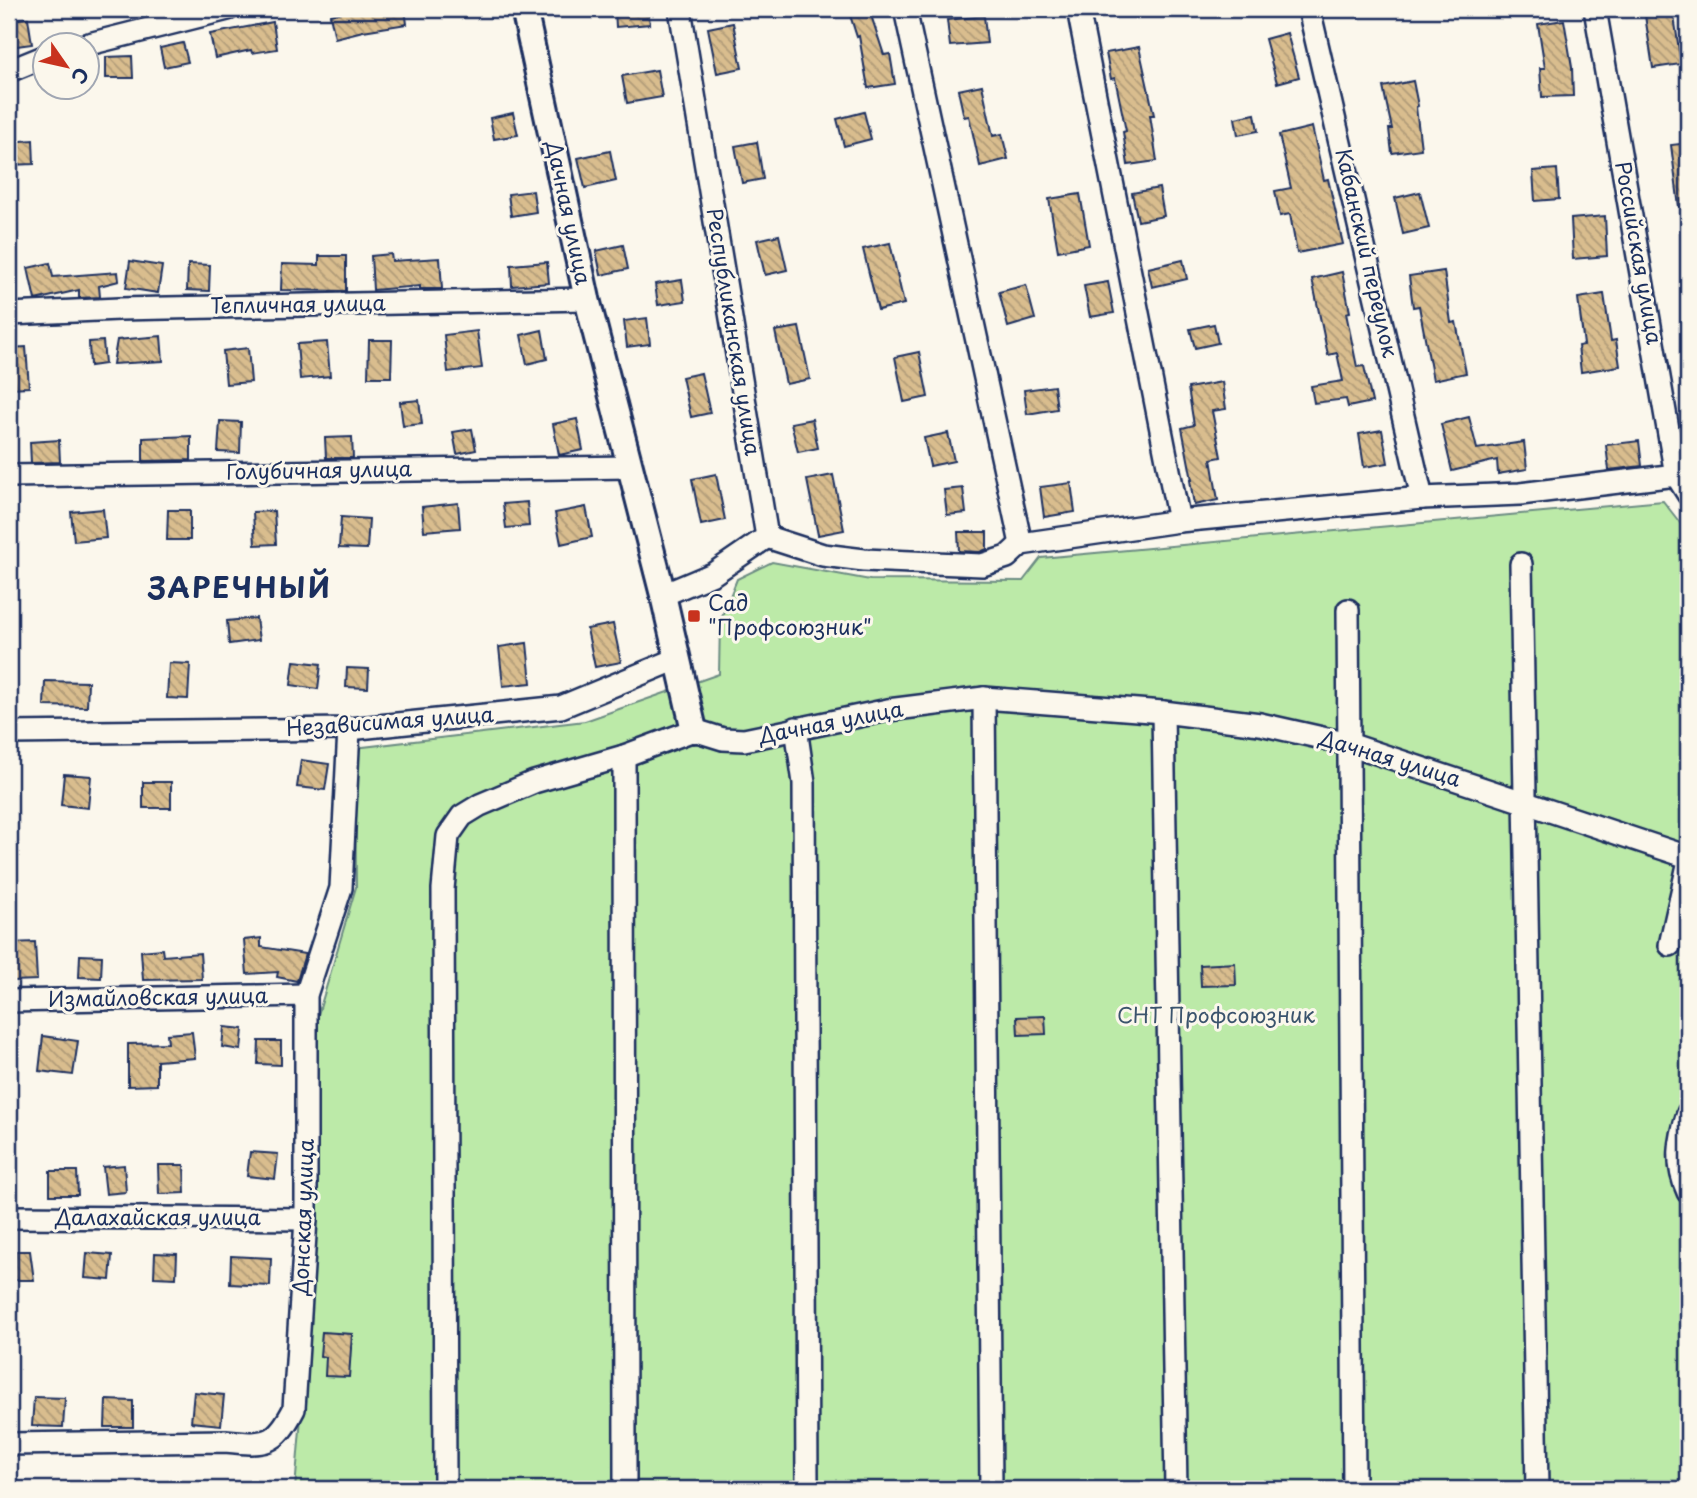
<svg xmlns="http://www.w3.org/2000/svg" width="1697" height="1498" font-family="'Playpen Sans',sans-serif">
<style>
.garden{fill:#bceaa8;stroke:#6c8c83;stroke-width:2}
.building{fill:url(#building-back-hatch);stroke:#1b2f5e;stroke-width:2}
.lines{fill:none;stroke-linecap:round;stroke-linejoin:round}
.minor-casing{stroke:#1b2f5e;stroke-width:26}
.tertiary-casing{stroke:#1b2f5e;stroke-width:30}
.minor{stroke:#fbf7ec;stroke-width:21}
.tertiary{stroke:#fbf7ec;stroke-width:24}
.poi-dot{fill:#c8321e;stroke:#fbf7ec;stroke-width:2.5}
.labels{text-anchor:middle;stroke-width:6;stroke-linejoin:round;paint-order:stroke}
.street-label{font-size:21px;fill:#1b2f5e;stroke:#fbf7ec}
.poi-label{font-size:21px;fill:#1b2f5e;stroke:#fbf7ec;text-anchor:start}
.park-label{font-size:21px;fill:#3b546d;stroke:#fbf7ec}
.district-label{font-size:28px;font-weight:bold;letter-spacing:2px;fill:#1b2f5e;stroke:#fbf7ec}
</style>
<defs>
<pattern id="building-back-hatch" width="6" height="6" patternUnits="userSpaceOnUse" patternTransform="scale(1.75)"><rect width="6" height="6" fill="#d9bd8e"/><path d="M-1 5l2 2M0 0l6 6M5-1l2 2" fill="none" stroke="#af9a77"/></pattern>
</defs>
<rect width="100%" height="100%" fill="#fbf7ec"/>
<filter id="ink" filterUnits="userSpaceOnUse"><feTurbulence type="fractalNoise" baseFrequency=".0143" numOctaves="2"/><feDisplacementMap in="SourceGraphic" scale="14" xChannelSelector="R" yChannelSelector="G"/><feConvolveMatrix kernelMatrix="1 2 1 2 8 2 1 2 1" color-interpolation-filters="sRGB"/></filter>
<g filter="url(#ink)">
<!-- garden -->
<polygon class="garden" points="1663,501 1688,533 1688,1489 295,1489 315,1250 318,1015 356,887 355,748 585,721 719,674 720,621 737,579 772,562 870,580 1023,581 1041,558"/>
<!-- building -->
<g class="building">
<polygon points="356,9 405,9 407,24 363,31 335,38 330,15"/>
<polygon points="615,9 648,9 650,24 616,27"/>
<polygon points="848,9 869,9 884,55 890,54 895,84 868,88 859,36 857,37"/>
<polygon points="1644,9 1673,9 1681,64 1653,68"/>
<polygon points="984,16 987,43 950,46 947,20"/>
<polygon points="28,18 32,44 9,47 9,20"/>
<polygon points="1564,20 1572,67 1573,96 1542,97 1540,68 1545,68 1538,24"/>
<polygon points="273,22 277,49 252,53 251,50 215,58 210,34"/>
<polygon points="733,23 742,68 717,73 708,28"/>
<polygon points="1287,33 1299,77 1277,83 1265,39"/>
<polygon points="183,43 188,62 164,67 160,48"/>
<polygon points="1139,47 1154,115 1150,115 1157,161 1128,165 1123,132 1126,131 1115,78 1111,79 1106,53"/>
<polygon points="132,56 133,78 106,78 106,57"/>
<polygon points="657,70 662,97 627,103 622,76"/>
<polygon points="1413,81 1418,106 1416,107 1421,149 1392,153 1389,129 1392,129 1383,87"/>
<polygon points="982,85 993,136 1002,134 1008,159 980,166 969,116 964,117 958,90"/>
<polygon points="864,112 871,139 844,146 837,119"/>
<polygon points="513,113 518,135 494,139 490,118"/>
<polygon points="1255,114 1258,131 1238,135 1235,118"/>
<polygon points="1312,127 1324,180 1328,179 1343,244 1297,253 1290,214 1280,216 1275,191 1291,188 1279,135"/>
<polygon points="33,140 34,164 9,165 9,142"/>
<polygon points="757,142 763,179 742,183 735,146"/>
<polygon points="1688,143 1688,207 1679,207 1671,145"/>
<polygon points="610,151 616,181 585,188 578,158"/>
<polygon points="1557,169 1559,199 1535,201 1533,171"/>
<polygon points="1159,188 1164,216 1138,221 1132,193"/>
<polygon points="533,191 536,212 511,216 508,194"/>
<polygon points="1420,192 1429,228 1403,234 1395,198"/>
<polygon points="1080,194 1089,245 1058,251 1049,199"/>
<polygon points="1605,216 1607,256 1573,259 1571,219"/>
<polygon points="779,235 787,270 765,275 757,240"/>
<polygon points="890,243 904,304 878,310 863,249"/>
<polygon points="623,245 628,269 601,275 596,251"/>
<polygon points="391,254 392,261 440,258 442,289 420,289 420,286 373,290 371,256"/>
<polygon points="319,256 346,256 346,291 281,290 282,264 319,265"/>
<polygon points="1183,260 1187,279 1152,287 1148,268"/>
<polygon points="130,261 162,266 158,293 126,288"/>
<polygon points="547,262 549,283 512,286 511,265"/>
<polygon points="50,263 53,277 118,272 119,281 99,286 100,297 79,298 79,290 35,300 28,268"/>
<polygon points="188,264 210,265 209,291 187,290"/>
<polygon points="1444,271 1451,323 1456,322 1466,373 1433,380 1419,306 1413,307 1409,276"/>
<polygon points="1342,272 1350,312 1346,313 1357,367 1364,366 1372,402 1348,407 1346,399 1314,403 1311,386 1343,381 1337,353 1328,355 1312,279"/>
<polygon points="682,280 685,301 658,305 655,284"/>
<polygon points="1108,282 1114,313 1090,317 1084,286"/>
<polygon points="1026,285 1035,319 1008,327 999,292"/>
<polygon points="1604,294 1611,341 1616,340 1620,366 1581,372 1578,346 1584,345 1578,298"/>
<polygon points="647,318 650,344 627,347 624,321"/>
<polygon points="1214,324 1218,343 1195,348 1190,329"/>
<polygon points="799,327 810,379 786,384 775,331"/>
<polygon points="542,330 547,359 527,364 521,335"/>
<polygon points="477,331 482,368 448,372 444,335"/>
<polygon points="161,336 163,361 113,364 117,340"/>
<polygon points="369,340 392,340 391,377 368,377"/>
<polygon points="103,341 105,364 90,366 89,342"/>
<polygon points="327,342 330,376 300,379 297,344"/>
<polygon points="26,347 29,387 9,388 9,348"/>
<polygon points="248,348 251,382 226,384 223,351"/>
<polygon points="919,352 928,397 904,402 895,357"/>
<polygon points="701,373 710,413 691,417 682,377"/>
<polygon points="1222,382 1226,409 1212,411 1221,457 1211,459 1218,500 1194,505 1190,480 1192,480 1182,428 1194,425 1188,388"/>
<polygon points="1054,386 1057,409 1027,414 1024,390"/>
<polygon points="419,400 422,424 403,426 400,402"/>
<polygon points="1469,417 1477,449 1524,442 1527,469 1498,474 1497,460 1452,471 1441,424"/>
<polygon points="577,419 583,450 559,455 553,424"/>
<polygon points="812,419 818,448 798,452 791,423"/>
<polygon points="220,421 241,422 240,453 218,452"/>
<polygon points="472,429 476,450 457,454 453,432"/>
<polygon points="1382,430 1388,463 1364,467 1359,434"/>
<polygon points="948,433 954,461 930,466 924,438"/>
<polygon points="191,436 191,460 143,461 143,438"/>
<polygon points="352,437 353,458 326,458 325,438"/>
<polygon points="59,440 60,462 31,463 30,442"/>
<polygon points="1639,441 1642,466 1609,470 1606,445"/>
<polygon points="716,474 725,520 701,525 692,479"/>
<polygon points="833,475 844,530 818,535 807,480"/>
<polygon points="1071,483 1075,512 1044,517 1040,487"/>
<polygon points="963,488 966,513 947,515 944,490"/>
<polygon points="527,502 529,526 506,528 503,504"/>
<polygon points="458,503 460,528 424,531 422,507"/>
<polygon points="586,507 592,537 561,544 555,513"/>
<polygon points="103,509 106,538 74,541 71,512"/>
<polygon points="168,510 190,510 190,540 167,540"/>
<polygon points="274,511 276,544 255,545 253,512"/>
<polygon points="341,517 369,519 367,549 339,548"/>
<polygon points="958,532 987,532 987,549 980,552 959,551"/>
<polygon points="256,618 259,640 229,644 227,621"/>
<polygon points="613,624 621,662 595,667 587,629"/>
<polygon points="527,643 531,683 503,686 499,647"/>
<polygon points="294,661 321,664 318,689 291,685"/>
<polygon points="169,663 190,664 188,699 167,698"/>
<polygon points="347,668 369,669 368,688 346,687"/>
<polygon points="45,681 88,682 87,707 44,706"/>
<polygon points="301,760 329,764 325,790 297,787"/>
<polygon points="64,774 91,776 88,808 61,805"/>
<rect x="143" y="782" width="28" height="26"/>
<polygon points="261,938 261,947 305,954 297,981 277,977 278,972 247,974 244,940"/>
<polygon points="35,942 37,980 13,981 11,943"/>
<polygon points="162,949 163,956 200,953 202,979 143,980 141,951"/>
<polygon points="80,955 102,956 101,978 79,977"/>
<polygon points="1235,963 1236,985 1201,986 1200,965"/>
<polygon points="1045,1016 1046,1034 1018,1035 1017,1017"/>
<polygon points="224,1027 243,1029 241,1050 222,1047"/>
<polygon points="192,1032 195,1058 157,1061 157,1085 128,1086 128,1044 168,1043 167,1034"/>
<polygon points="43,1036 78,1041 73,1075 39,1071"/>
<polygon points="259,1041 281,1041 281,1065 258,1064"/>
<polygon points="250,1152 278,1154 275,1179 247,1176"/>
<polygon points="124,1165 126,1192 106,1194 103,1167"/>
<polygon points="158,1165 184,1165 185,1193 159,1194"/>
<polygon points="50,1171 77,1171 78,1195 50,1195"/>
<polygon points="16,1251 30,1251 34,1280 15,1280"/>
<polygon points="87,1253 112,1255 110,1280 85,1278"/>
<polygon points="155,1253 177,1254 176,1278 154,1277"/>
<polygon points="231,1256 271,1258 270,1286 230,1284"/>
<polygon points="322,1332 352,1334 349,1377 325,1376 326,1357 320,1356"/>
<polygon points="194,1392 224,1395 221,1425 191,1422"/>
<polygon points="34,1397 65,1398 63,1427 32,1426"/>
<polygon points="106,1400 133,1401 133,1427 105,1427"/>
</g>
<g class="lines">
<defs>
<g id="minor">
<polyline points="905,9 1021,544"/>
<polyline points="1078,9 1179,521"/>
<polyline points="1309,9 1422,498"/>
<polyline points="1595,9 1676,475 1688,494"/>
<polyline points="81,46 228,9"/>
<polyline points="9,71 46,56"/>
<polyline points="9,314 119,309 587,299"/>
<polyline points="9,476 630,467"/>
<polyline points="767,537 823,555 864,560 982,565 1007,557 1021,544 1179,521 1422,498 1520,494 1676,475"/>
<polyline points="1521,564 1537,1489"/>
<polyline points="663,595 713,574 767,537 680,9"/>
<polyline points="1348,610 1354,1489"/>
<polyline points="984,698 991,1489"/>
<polyline points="1163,712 1176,1489"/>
<polyline points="796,728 804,783 807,1489"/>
<polyline points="9,733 349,729 561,707 677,659"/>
<polyline points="624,756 625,1489"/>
<polyline points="1670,945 1688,865"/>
<polyline points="9,1001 306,995"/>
<path d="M1688 1113C1679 1140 1675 1165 1688 1192"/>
<polyline points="9,1217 306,1219"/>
<path d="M9 1444 225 1441C265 1445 275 1446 294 1409L306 1219V995L341 888 349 729"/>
<polyline points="445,1489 443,889 448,836 462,816 480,805 534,782 624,756 694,730 723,739 744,740 888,710 984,698 1163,712 1260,724 1349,744 1688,857"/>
</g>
<polyline id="tertiary" points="524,9 587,299 663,595 694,730"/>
</defs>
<!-- minor casing -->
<use href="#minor" class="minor-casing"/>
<!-- tertiary casing -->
<use href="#tertiary" class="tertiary-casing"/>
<!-- minor -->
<use href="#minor" class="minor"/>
<!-- tertiary -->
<use href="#tertiary" class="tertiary"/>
</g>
</g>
<!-- markers -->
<rect class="poi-dot" x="687" y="609" width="14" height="14" rx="3.5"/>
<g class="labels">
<!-- street labels -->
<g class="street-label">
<text transform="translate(568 213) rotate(78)" y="7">Дачная улица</text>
<text transform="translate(1366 253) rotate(77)" y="7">Кабанский переулок</text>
<text transform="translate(1638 253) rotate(80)" y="7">Российская улица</text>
<text transform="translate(298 305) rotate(-1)" y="7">Тепличная улица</text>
<text transform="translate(733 332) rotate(81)" y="7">Республиканская улица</text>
<text transform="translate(319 471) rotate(-1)" y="7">Голубичная улица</text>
<text transform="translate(390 722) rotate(-4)" y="7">Независимая улица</text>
<text transform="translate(831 723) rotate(-11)" y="7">Дачная улица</text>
<text transform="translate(1390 759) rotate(17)" y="7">Дачная улица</text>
<text transform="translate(158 998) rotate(-1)" y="7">Измайловская улица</text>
<text transform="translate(304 1217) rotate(-88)" y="7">Донская улица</text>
<text x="158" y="1225">Далахайская улица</text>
</g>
<!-- poi labels -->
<g class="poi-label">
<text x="708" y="611">Сад<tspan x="708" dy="24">"Профсоюзник"</tspan></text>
</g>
<!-- park labels -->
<g class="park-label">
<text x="1216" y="1023">СНТ Профсоюзник</text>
</g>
<!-- district labels -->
<g class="district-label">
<text x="240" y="598">ЗАРЕЧНЫЙ</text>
</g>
</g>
<!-- margin -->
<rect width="1697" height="1498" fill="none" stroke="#fbf7ec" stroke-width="35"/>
<rect x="18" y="18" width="1662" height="1463" fill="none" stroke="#1b2f5e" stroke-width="2.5" filter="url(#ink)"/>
<!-- north arrow -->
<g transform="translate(66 66) rotate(124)"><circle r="33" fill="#fbf7ec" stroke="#a1a7b3" stroke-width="2"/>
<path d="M0-5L12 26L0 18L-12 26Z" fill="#c8321e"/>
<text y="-10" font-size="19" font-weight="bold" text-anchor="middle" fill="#1b2f5e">С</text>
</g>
</svg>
